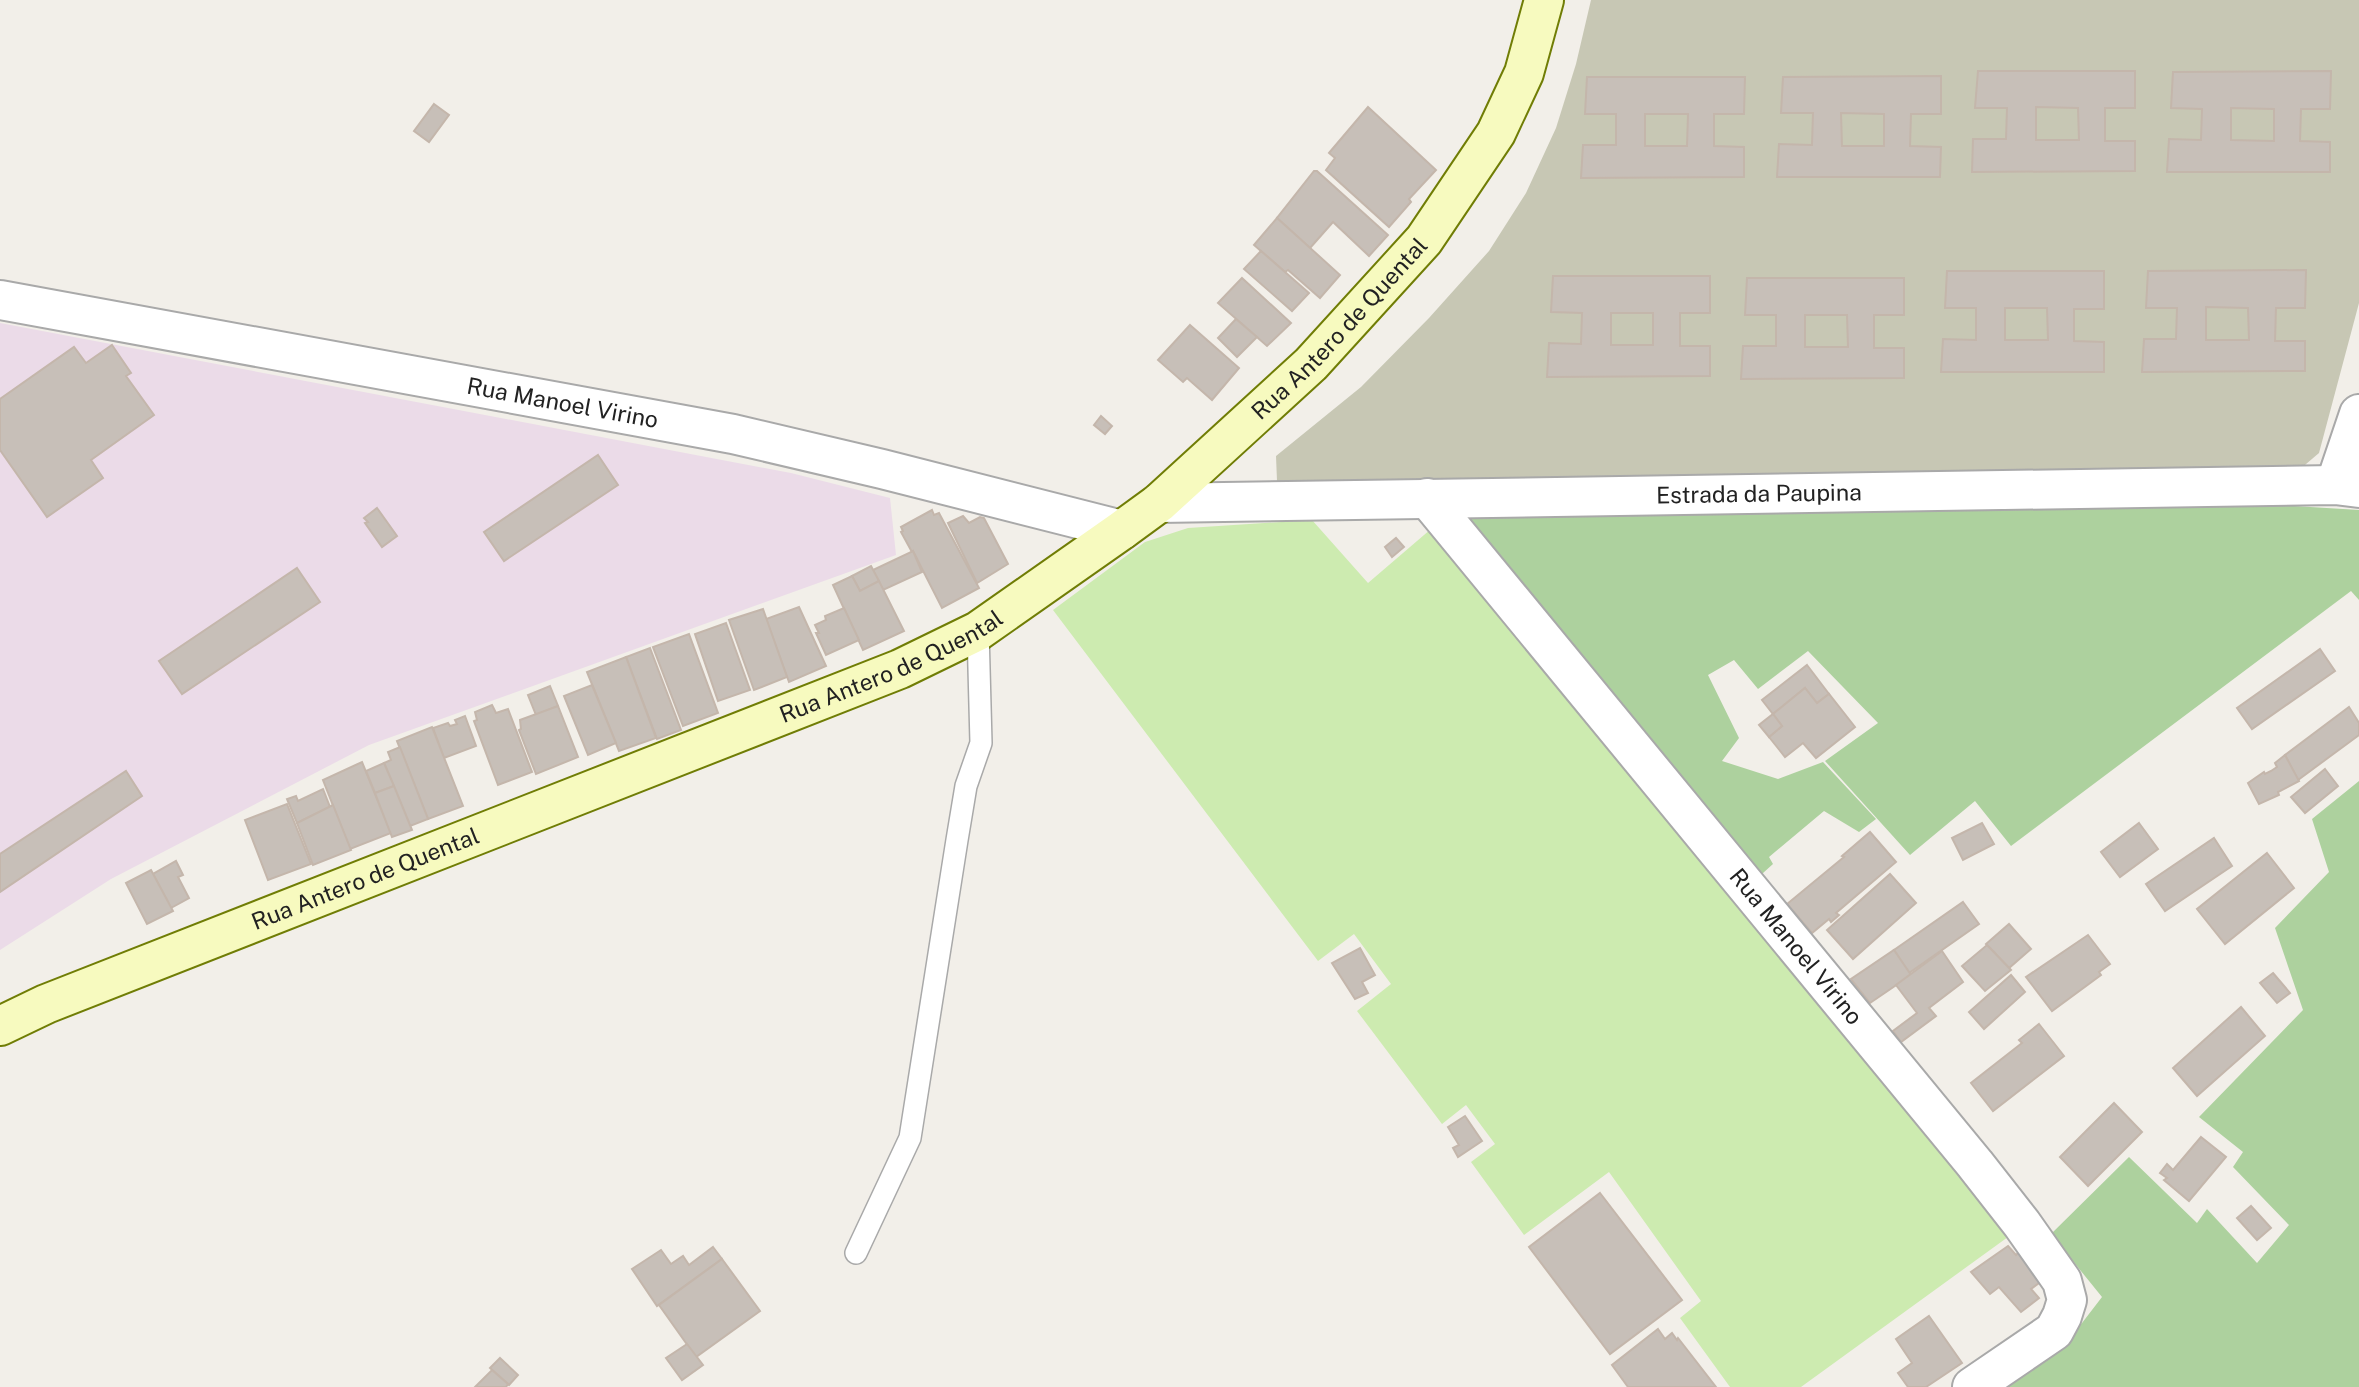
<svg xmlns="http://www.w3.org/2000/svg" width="2359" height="1387" font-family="'Public Sans',sans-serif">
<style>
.industrial{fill:#ebdbe8}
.construction{fill:#c7c7b4}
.grass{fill:#cdebb0}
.forest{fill:#add19e}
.building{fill:#c7bfb8;stroke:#c4b6ab;stroke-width:2;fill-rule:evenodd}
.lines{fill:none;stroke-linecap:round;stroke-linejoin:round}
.lane-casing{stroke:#a9a9a9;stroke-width:24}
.street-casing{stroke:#a9a9a9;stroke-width:42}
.secondary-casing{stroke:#707d05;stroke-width:42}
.lane{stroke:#fff;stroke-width:21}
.street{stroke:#fff;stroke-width:38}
.secondary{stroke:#f7fabf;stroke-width:38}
.labels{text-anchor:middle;stroke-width:5;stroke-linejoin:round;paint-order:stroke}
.street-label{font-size:23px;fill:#222;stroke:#fff}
</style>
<rect width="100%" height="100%" fill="#f2efe9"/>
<!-- industrial -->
<polygon class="industrial" points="0,323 791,473 890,498 896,555 369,745 111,879 0,950"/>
<!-- construction -->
<polygon class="construction" points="1591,0 2359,0 2359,303 2319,453 2299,470 1277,481 1276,456 1361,387 1429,318 1489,251 1526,193 1556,128 1576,64"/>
<!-- grass -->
<polygon class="grass" points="1312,520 1368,583 1438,523 2019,1229 1801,1387 1730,1387 1680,1318 1701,1301 1609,1172 1524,1235 1471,1162 1495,1144 1466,1105 1442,1124 1357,1011 1391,984 1354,934 1318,961 1053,610 1145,542 1188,528"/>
<!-- forest -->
<g class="forest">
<polygon points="2200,500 2359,510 2359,600 2351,591 2011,846 1975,801 1910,855 1825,761 1878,723 1808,651 1758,689 1734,660 1708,675 1739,738 1722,761 1778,779 1823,762 1876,819 1859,832 1824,811 1769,857 1773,864 1753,882 1446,506"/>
<polygon points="2359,781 2359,1387 1998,1387 2082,1323 2102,1297 2051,1234 2129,1157 2197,1223 2207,1209 2257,1263 2289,1225 2233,1167 2243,1152 2199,1117 2303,1010 2275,928 2329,872 2312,819"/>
</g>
<!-- building -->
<g class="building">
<path d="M1978 71H2135V108H2105V141H2135V171L1972 172 1973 139H2006L2007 108H1975ZM2036 107 2078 108 2079 140H2036Z"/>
<path d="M2331 71 2330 109H2301L2300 141 2330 142V172H2167L2169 139 2201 140 2202 109 2171 108 2173 72ZM2231 108 2274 109V141L2231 140Z"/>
<path d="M1941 76V114H1911L1910 146 1941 147 1940 177H1777L1779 144 1812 145 1813 113H1781L1783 77ZM1841 113 1884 114V146H1842Z"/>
<path d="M1587 77H1745L1744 114H1714V146L1744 147V177L1581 178 1583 145H1616V114H1585ZM1645 114H1688L1687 146H1645Z"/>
<polygon points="434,104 449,115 429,142 414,131"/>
<polygon points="1368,107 1436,170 1409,199 1411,202 1389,227 1326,170 1335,158 1329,153"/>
<polygon points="1314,171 1317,171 1388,235 1369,256 1333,222 1310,248 1277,218"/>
<polygon points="1277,218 1340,275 1320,298 1288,270 1285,272 1254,245"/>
<polygon points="1261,251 1309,293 1292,311 1244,269"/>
<path d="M2306 270 2305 308H2276L2275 341H2305V371L2142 372 2144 339H2176L2177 308H2146L2148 271ZM2206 307 2248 308 2249 340H2206Z"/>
<path d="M1947 271H2104V309H2074V341L2104 342V372H1941L1943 339 1976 340V308H1945ZM2005 308H2047L2048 340H2005Z"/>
<path d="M1553 276H1710V313H1680V346H1710V376L1547 377 1549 343 1581 344 1582 313 1551 312ZM1611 313H1653V345H1611Z"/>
<polygon points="1242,278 1291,323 1267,346 1218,303"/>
<path d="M1747 278H1904V315H1874V348H1904V378L1741 379 1743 346H1776V315H1745ZM1805 315H1847L1848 347H1805Z"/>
<polygon points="1236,319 1257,337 1237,357 1218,338"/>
<polygon points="1190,325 1239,368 1212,400 1187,378 1183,382 1158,360"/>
<polygon points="112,345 131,373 126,376 154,415 91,460 103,478 47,517 0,450 0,399 74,347 86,363"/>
<polygon points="1101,416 1112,426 1105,434 1094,425"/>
<polygon points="598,455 618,485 504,561 484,532"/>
<polygon points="377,508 397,536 382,547 365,523 368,522 364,518"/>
<polygon points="932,510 934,515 939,513 979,588 942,608 913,551 912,552 901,532 903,531 901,527"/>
<polygon points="963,516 969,523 980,517 984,518 1008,564 977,583 948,523"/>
<polygon points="1396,538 1404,547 1392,557 1385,547"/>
<polygon points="913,551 922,572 883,590 873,570"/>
<polygon points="871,566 879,581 860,591 852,576"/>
<polygon points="297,568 320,602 182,694 159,661"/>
<polygon points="852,576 860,591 879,581 904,631 863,650 833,585"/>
<polygon points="799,607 826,666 789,682 766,619"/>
<polygon points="844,608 859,640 826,655 816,633 819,633 815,625 826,620 825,616"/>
<polygon points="763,609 787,677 754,690 729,620"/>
<polygon points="726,623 750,690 718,701 695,634"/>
<polygon points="689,634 718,713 683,726 653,647"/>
<polygon points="650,648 681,730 657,739 626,657"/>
<polygon points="2320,649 2335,671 2252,729 2237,708"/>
<polygon points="626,657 656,738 619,751 587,672"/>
<polygon points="1807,665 1829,694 1817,703 1805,688 1773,714 1762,700"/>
<polygon points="592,685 616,743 588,755 564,696"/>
<polygon points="550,686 558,706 536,715 528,695"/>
<polygon points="1805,688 1817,703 1829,694 1855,727 1816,758 1803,743 1785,757 1769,737 1782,726 1773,714"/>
<polygon points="492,705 496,713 508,709 532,772 498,785 474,721 477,720 475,712"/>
<polygon points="558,706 578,757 536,774 519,730 521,729 520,720"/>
<polygon points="2349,707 2359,723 2359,735 2298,780 2285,755"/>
<polygon points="1773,714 1782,726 1769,737 1759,725"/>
<polygon points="465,716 476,746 444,758 433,728 448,723 450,726 457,724 455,720"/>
<polygon points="432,727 463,806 428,819 397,741"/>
<polygon points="400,747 428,819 410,826 384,763 391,760 388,752"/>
<polygon points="2285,755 2299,781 2278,792 2279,795 2259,804 2248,783 2264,772 2265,774 2271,771 2277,767 2275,763"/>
<polygon points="362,762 391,833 350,849 323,780"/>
<polygon points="384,763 394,786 375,793 366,771"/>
<polygon points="2325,769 2338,786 2305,813 2291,797"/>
<polygon points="126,771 142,796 0,892 0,854"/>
<polygon points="394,786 412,830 392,837 375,793"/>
<polygon points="323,789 330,807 297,823 287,799 296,796 298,801"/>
<polygon points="287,804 311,864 268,880 245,820"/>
<polygon points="333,805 351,850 313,865 297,823"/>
<polygon points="1982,823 1994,844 1963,860 1952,838"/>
<polygon points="2139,823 2158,849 2120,877 2101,852"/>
<polygon points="1870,832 1896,862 1836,913 1839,915 1831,922 1829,919 1812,933 1787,904 1844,857 1842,856"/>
<polygon points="2214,838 2232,866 2165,911 2146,884"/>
<polygon points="2267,853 2294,888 2225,944 2197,909"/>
<polygon points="176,861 183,875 178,877 189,898 171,908 153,874"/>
<polygon points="151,870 173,911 147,924 126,883"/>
<polygon points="1890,874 1916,903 1853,959 1827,930"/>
<polygon points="1963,902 1979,924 1909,973 1894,950"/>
<polygon points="2009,924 2031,949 2009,968 1986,944"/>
<polygon points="2088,935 2110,964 2099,972 2101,975 2052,1011 2026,977"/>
<polygon points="1987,945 2011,970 1985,991 1962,966"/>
<polygon points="1360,948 1375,975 1362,982 1368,993 1355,999 1332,963"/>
<polygon points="1894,950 1911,975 1870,1003 1851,979"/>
<polygon points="1942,951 1963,982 1929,1008 1936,1016 1901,1042 1893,1031 1917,1013 1896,985"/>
<polygon points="2273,973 2290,993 2277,1003 2260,983"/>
<polygon points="2011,975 2025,992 1984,1029 1969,1012"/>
<polygon points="2241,1007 2265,1036 2197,1096 2173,1068"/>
<polygon points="2039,1024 2064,1056 1993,1111 1971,1083 2022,1043 2019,1040"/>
<polygon points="2114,1103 2142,1132 2088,1186 2060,1157"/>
<polygon points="1465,1116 1482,1141 1458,1157 1453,1148 1459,1145 1448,1127"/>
<polygon points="2201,1137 2226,1157 2189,1201 2164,1180 2167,1178 2160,1173 2167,1164 2173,1170"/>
<polygon points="1600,1193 1682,1300 1610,1354 1529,1247"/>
<polygon points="2251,1206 2271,1228 2257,1240 2237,1218"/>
<polygon points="2008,1246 2016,1255 2020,1251 2043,1280 2031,1289 2039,1298 2021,1312 1999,1287 1990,1294 1971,1272"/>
<polygon points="713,1247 722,1259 657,1306 632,1269 661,1250 671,1264 683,1256 689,1265"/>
<polygon points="722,1259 760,1311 696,1357 659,1305"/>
<polygon points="1929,1316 1962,1363 1926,1387 1908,1387 1898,1373 1912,1363 1896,1339"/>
<polygon points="1658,1329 1665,1339 1672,1333 1677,1340 1678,1338 1716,1387 1628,1387 1612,1365"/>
<polygon points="687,1344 703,1365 682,1380 666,1358"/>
<polygon points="500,1358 518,1375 509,1385 490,1368"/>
<polygon points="492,1370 508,1384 506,1387 475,1387"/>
</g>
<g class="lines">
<defs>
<polyline id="lane" points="856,1253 910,1138 957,840 966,786 981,743 978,631"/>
<g id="street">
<path id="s1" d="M0 300 733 434 882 469 1122 530"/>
<polyline points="2335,485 2359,414"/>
<path id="s2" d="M1427 498 1975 1164 2022 1224 2062 1281 2067 1300 2062 1316 2054 1331 1972 1387"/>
<path id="s3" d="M1159 503 2335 485 2359 488"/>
</g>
<g id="secondary">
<path id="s4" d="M0 1026 46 1004 900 669 978 631 1122 530 1159 503 1311 364 1424 240 1496 133 1524 73 1544 0"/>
</g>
</defs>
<!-- lane casing -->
<use href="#lane" class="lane-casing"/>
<!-- street casing -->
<use href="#street" class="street-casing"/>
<!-- secondary casing -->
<use href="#secondary" class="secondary-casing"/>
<!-- lane -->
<use href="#lane" class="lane"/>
<!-- street -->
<use href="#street" class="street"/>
<!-- secondary -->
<use href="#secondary" class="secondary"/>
</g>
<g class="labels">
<!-- street labels -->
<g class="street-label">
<text dy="8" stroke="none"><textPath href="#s4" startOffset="1528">Rua Antero de Quental</textPath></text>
<text dy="8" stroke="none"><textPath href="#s1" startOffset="572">Rua Manoel Virino</textPath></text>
<text dy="8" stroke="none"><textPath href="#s3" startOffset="600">Estrada da Paupina</textPath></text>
<text dy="8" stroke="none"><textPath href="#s4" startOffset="961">Rua Antero de Quental</textPath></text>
<text dy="8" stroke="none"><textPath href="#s4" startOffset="394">Rua Antero de Quental</textPath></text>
<text dy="8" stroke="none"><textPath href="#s2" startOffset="581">Rua Manoel Virino</textPath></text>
</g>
</g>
</svg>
